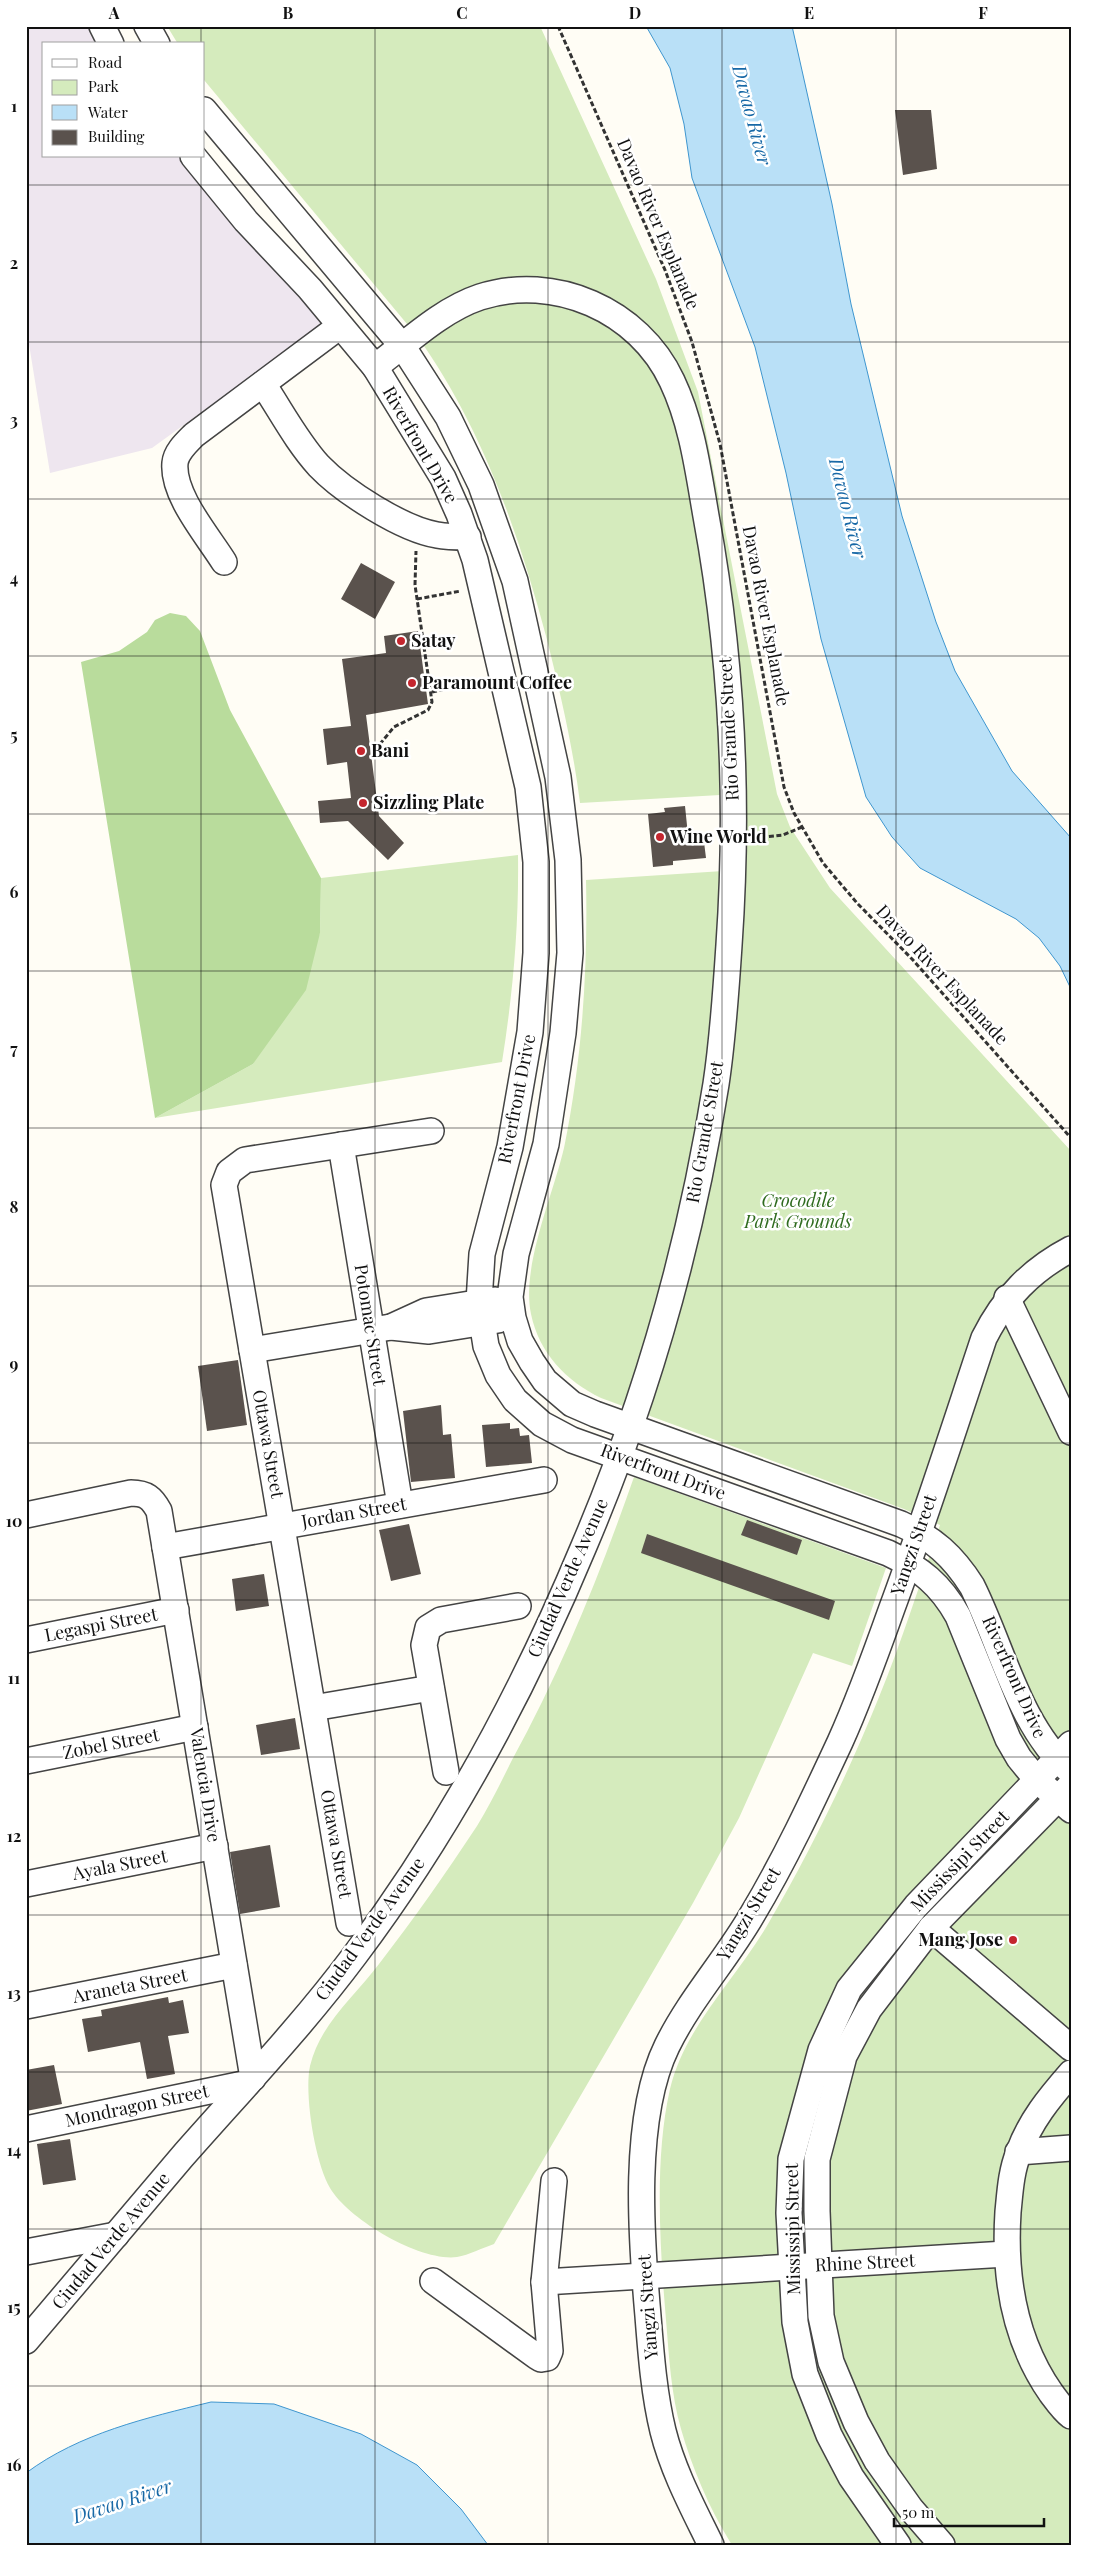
<svg xmlns="http://www.w3.org/2000/svg" width="1097" height="2571" font-family="'Playfair Display',serif">
<style>
.industrial{fill:#eee6ef}
.green{fill:#d5ebbd}
.forest{fill:#b9dc9c}
.water{fill:#b9e0f7;stroke:#3f96cf}
.building{fill:#5a524d}
.lines{fill:none;stroke-linecap:round;stroke-linejoin:round}
.minor-casing{stroke:#444;stroke-width:28}
.path{stroke:#333;stroke-width:3;stroke-dasharray:5 2.5;stroke-linecap:butt}
.minor{stroke:#fff;stroke-width:25}
.grid{fill:none;stroke:#111;stroke-width:1;stroke-opacity:0.55}
.poi-dot{fill:#c4262e;stroke:#fff;stroke-width:2}
.labels{text-anchor:middle;stroke-width:5;stroke-linejoin:round;paint-order:stroke}
.street-label{font-size:18px;fill:#111;stroke:#fff}
.poi-label{font-size:18px;font-weight:bold;fill:#111;stroke:#fff;text-anchor:start}
.park-label{font-size:18px;font-style:italic;fill:#2f6b1f;stroke:#fff}
.water-label{font-size:19px;font-style:italic;fill:#1768a6;stroke:#fff}
.neatline{fill:none;stroke:#111;stroke-width:2}
.grid-label{font-size:16px;text-anchor:middle;font-weight:bold;fill:#111}
</style>
<rect width="100%" height="100%" fill="#fffdf5"/>
<!-- industrial -->
<polygon class="industrial" points="26,26 89,26 97,44 44,44 44,156 178,156 237,229 325,323 152,448 50,473 26,326"/>
<!-- green -->
<g class="green">
<path d="M167 26H540L656 279 698 392 777 794 790 827 830 888 1071 1151V2545H732C710 2510 692 2468 681 2429 671 2394 669 2356 666 2320 660 2249 654 2159 670 2089 685 2026 736 1979 768 1924 810 1852 848 1774 879 1697 902 1641 920 1583 940 1525L904 1509 601 1398C566 1381 539 1353 531 1314 521 1267 553 1195 564 1148 582 1060 588 970 586 880L723 871 720 795 580 803C573 747 560 691 546 636 518 531 481 425 417 336L204 80V44H178Z"/>
<path d="M518 855C519 925 513 993 502 1062L155 1118 253 1064 320 933 321 878Z"/>
<path d="M634 1477 886 1568 852 1666 813 1653 739 1818 693 1903 494 2244C482 2248 469 2255 457 2257 420 2262 348 2219 330 2188 315 2163 304 2094 310 2066 320 2024 354 1997 379 1964 413 1920 446 1873 477 1826 490 1805 501 1782 512 1760 562 1669 600 1574 634 1477Z"/>
</g>
<!-- forest -->
<polygon class="forest" points="170,613 186,616 200,631 230,710 321,878 320,933 306,990 253,1064 155,1118 81,662 119,651 147,632 155,620"/>
<!-- water -->
<g class="water">
<polygon points="646,26 792,26 832,204 851,304 902,516 936,622 955,671 1012,771 1071,838 1071,989 1060,966 1039,938 1016,919 920,868 892,837 866,797 821,639 786,473 755,347 692,178 684,124 670,68"/>
<path d="M211 2402 274 2404 361 2434 417 2465 461 2509 488 2545H26V2473C80 2433 146 2418 211 2402Z"/>
</g>
<!-- building -->
<g class="building">
<polygon points="895,110 931,110 937,169 903,175"/>
<polygon points="361,563 395,582 375,619 341,599"/>
<polygon points="418,631 428,704 366,715 379,816 404,843 388,860 348,821 320,823 318,801 351,798 347,762 327,765 323,729 351,726 342,659 386,653 384,636"/>
<polygon points="685,806 688,835 703,834 706,858 673,861 673,865 653,867 648,814 665,812 664,808"/>
<polygon points="238,1360 247,1425 207,1431 198,1366"/>
<polygon points="441,1405 443,1435 451,1434 455,1478 411,1482 403,1411"/>
<polygon points="510,1423 510,1429 519,1428 520,1436 529,1435 532,1463 486,1467 482,1425"/>
<polygon points="747,1520 802,1540 797,1555 741,1535"/>
<polygon points="409,1524 421,1574 391,1581 379,1530"/>
<polygon points="647,1534 835,1601 829,1620 641,1553"/>
<polygon points="264,1574 269,1606 236,1611 232,1579"/>
<polygon points="295,1718 300,1749 261,1755 256,1725"/>
<polygon points="270,1845 280,1907 240,1914 230,1852"/>
<polygon points="168,1997 169,2003 183,2000 189,2033 168,2036 175,2074 147,2079 140,2042 88,2052 82,2019 102,2016 101,2010"/>
<polygon points="54,2065 62,2104 26,2111 26,2070"/>
<polygon points="70,2139 76,2180 43,2185 37,2144"/>
</g>
<g class="lines">
<defs>
<g id="minor">
<polyline points="102,26 111,44"/>
<polyline points="147,26 157,44"/>
<path d="M204 110 403 347 448 417 481 485 515 581 558 777 568 860 570 953 563 1033 546 1144 516 1254 510 1297 513 1318 520 1341 532 1362 545 1381 572 1404 595 1414 901 1524C933 1538 953 1556 972 1586 1003 1648 1018 1725 1071 1772"/>
<path d="M193 156 246 221 310 289 375 367 443 478 459 514 475 560 528 787 536 862V953L530 1032 510 1147 482 1254 479 1302 486 1346 498 1375 515 1400 542 1424 572 1440 888 1553C920 1568 941 1585 958 1616L1008 1739 1019 1758 1037 1780 1071 1810"/>
<path d="M263 384C281 411 297 442 319 466 344 492 402 529 437 535 447 537 458 537 468 537"/>
<path d="M224 562C208 536 172 495 175 463 176 452 186 443 194 435L340 326"/>
<polyline points="341,1145 400,1505"/>
<polyline points="1007,1298 1071,1432"/>
<polyline points="391,1327 429,1331 498,1320"/>
<polyline points="252,1350 391,1327 426,1311 495,1300"/>
<path d="M26 1515 131 1493C146 1493 152 1498 159 1511L253 2078"/>
<polyline points="165,1547 544,1480"/>
<polyline points="26,1640 176,1610"/>
<polyline points="313,1708 431,1688"/>
<polyline points="26,1761 195,1727"/>
<polyline points="446,1772 424,1645 428,1628 441,1620 518,1606"/>
<polyline points="26,1884 215,1846"/>
<polyline points="349,1923 224,1185 229,1172 245,1160 431,1131"/>
<polyline points="931,1928 1071,2048"/>
<polyline points="26,2006 234,1965"/>
<path d="M1071 2073C1050 2097 1030 2121 1019 2152 1011 2171 1010 2192 1008 2212 1004 2275 1014 2340 1051 2393 1057 2401 1063 2410 1071 2416"/>
<polyline points="26,2129 248,2083"/>
<polyline points="1018,2152 1071,2148"/>
<polyline points="26,2252 116,2235"/>
<polyline points="433,2281 536,2356 541,2359 547,2358 550,2351 544,2282 554,2181"/>
<polyline points="544,2282 1006,2254"/>
<path d="M26 2341C78 2280 130 2218 182 2157 241 2090 302 2026 355 1955 449 1830 524 1690 584 1546 647 1398 691 1243 716 1084 723 1038 726 991 729 945 739 802 732 657 706 516 698 470 692 423 672 381 639 310 554 273 480 297 441 310 407 343 375 367"/>
<path d="M711 2545C693 2508 673 2471 663 2431 654 2394 651 2354 648 2316 641 2237 632 2117 667 2046 690 1999 726 1960 752 1915 785 1860 813 1800 840 1742 860 1698 876 1653 892 1608 925 1519 954 1428 984 1338 1004 1298 1031 1270 1071 1249"/>
<polyline points="898,2545 851,2477 829,2435 805,2374 795,2322 789,2213 791,2159 821,2050 849,1989 916,1906 1071,1744"/>
<polyline points="942,2545 911,2509 877,2461 856,2422 831,2362 821,2316 817,2211 817,2159 844,2056 869,2009 931,1928 1070,1786"/>
</g>
</defs>
<!-- minor casing -->
<use href="#minor" class="minor-casing"/>
<!-- path -->
<g class="path">
<polyline points="558,26 665,270 692,342 720,444 784,787 794,813 823,863 857,903 912,959 1071,1138"/>
<polyline points="417,599 461,591"/>
<polyline points="432,692 482,681"/>
<polyline points="375,750 394,727 428,710 432,702 415,585 416,551"/>
<polyline points="754,838 783,835 802,827"/>
</g>
<!-- minor -->
<use href="#minor" class="minor"/>
</g>
<!-- grid -->
<path class="grid" d="M201 26V44M375 26V2545M548 26V2545M722 26V2545M896 26V2545M201 156V2545M26 185H1071M26 342H1071M26 499H1071M26 656H1071M26 814H1071M26 971H1071M26 1128H1071M26 1286H1071M26 1443H1071M26 1600H1071M26 1757H1071M26 1915H1071M26 2072H1071M26 2229H1071M26 2386H1071"/>
<!-- markers -->
<g class="poi-dot">
<circle cx="401" cy="641" r="5"/>
<circle cx="412" cy="683" r="5"/>
<circle cx="361" cy="751" r="5"/>
<circle cx="363" cy="803" r="5"/>
<circle cx="660" cy="837" r="5"/>
<circle cx="1013" cy="1940" r="5"/>
</g>
<g class="labels">
<!-- street labels -->
<g class="street-label">
<text transform="translate(658 224) rotate(67)" y="6">Davao River Esplanade</text>
<text transform="translate(420 445) rotate(60)" y="6">Riverfront Drive</text>
<text transform="translate(766 616) rotate(79)" y="6">Davao River Esplanade</text>
<text transform="translate(729 729) rotate(-93)" y="6">Rio Grande Street</text>
<text transform="translate(942 975) rotate(47)" y="6">Davao River Esplanade</text>
<text transform="translate(517 1099) rotate(-79)" y="6">Riverfront Drive</text>
<text transform="translate(705 1132) rotate(-80)" y="6">Rio Grande Street</text>
<text transform="translate(370 1325) rotate(81)" y="6">Potomac Street</text>
<text transform="translate(268 1444) rotate(80)" y="6">Ottawa Street</text>
<text transform="translate(663 1472) rotate(20)" y="6">Riverfront Drive</text>
<text transform="translate(354 1513) rotate(-10)" y="6">Jordan Street</text>
<text transform="translate(914 1545) rotate(-71)" y="6">Yangzi Street</text>
<text transform="translate(568 1578) rotate(-66)" y="6">Ciudad Verde Avenue</text>
<text transform="translate(101 1625) rotate(-11)" y="6">Legaspi Street</text>
<text transform="translate(1014 1677) rotate(66)" y="6">Riverfront Drive</text>
<text transform="translate(111 1744) rotate(-11)" y="6">Zobel Street</text>
<text transform="translate(205 1785) rotate(81)" y="6">Valencia Drive</text>
<text transform="translate(336 1844) rotate(80)" y="6">Ottawa Street</text>
<text transform="translate(960 1861) rotate(-46)" y="6">Mississipi Street</text>
<text transform="translate(120 1865) rotate(-11)" y="6">Ayala Street</text>
<text transform="translate(749 1914) rotate(-59)" y="6">Yangzi Street</text>
<text transform="translate(370 1929) rotate(-54)" y="6">Ciudad Verde Avenue</text>
<text transform="translate(130 1986) rotate(-11)" y="6">Araneta Street</text>
<text transform="translate(137 2106) rotate(-12)" y="6">Mondragon Street</text>
<text transform="translate(793 2229) rotate(-91)" y="6">Mississipi Street</text>
<text transform="translate(111 2241) rotate(-50)" y="6">Ciudad Verde Avenue</text>
<text transform="translate(865 2263) rotate(-3)" y="6">Rhine Street</text>
<text transform="translate(648 2307) rotate(-94)" y="6">Yangzi Street</text>
</g>
<!-- poi labels -->
<g class="poi-label">
<text x="411" y="647">Satay</text>
<text x="422" y="689">Paramount Coffee</text>
<text x="371" y="757">Bani</text>
<text x="373" y="809">Sizzling Plate</text>
<text x="670" y="843">Wine World</text>
<text x="1003" y="1946" text-anchor="end">Mang Jose</text>
</g>
<!-- park labels -->
<g class="park-label">
<text x="798" y="1207">Crocodile<tspan x="798" dy="21">Park Grounds</tspan></text>
</g>
<!-- water labels -->
<g class="water-label">
<text transform="translate(752 115) rotate(75)" y="7">Davao River</text>
<text transform="translate(848 508) rotate(76)" y="7">Davao River</text>
<text transform="translate(122 2501) rotate(-18)" y="7">Davao River</text>
</g>
</g>
<!-- border -->
<rect width="1097" height="2571" fill="none" stroke="#ffffff" stroke-width="55"/>
<!-- legend -->
<rect x="42" y="42" width="162" height="115" fill="#ffffff" stroke="#a0a0a0"/>
<rect x="52" y="59" width="25" height="8" fill="#ffffff" stroke="#a0a0a0"/>
<text x="88" y="68" font-size="15" fill="#111111">Road</text>
<rect x="52" y="80" width="25" height="15" fill="#d5ebbd" stroke="#a0a0a0"/>
<text x="88" y="92" font-size="15" fill="#111111">Park</text>
<rect x="52" y="105" width="25" height="15" fill="#b9e0f7" stroke="#a0a0a0"/>
<text x="88" y="118" font-size="15" fill="#111111">Water</text>
<rect x="52" y="130" width="25" height="15" fill="#5a524d" stroke="#a0a0a0"/>
<text x="88" y="142" font-size="15" fill="#111111">Building</text>
<!-- scale -->
<path d="M894 2518v8h150v-8" fill="none" stroke="#111111" stroke-width="2.5"/>
<text x="902" y="2518" font-size="15" fill="#111111" stroke="#ffffff" stroke-width="4" paint-order="stroke">50 m</text>
<rect x="28" y="28" width="1042" height="2516" class="neatline"/>
<g class="grid-label">
<text x="114" y="19">A</text>
<text x="288" y="19">B</text>
<text x="462" y="19">C</text>
<text x="635" y="19">D</text>
<text x="809" y="19">E</text>
<text x="983" y="19">F</text>
<text x="14" y="112">1</text>
<text x="14" y="269">2</text>
<text x="14" y="426">3</text>
<text x="14" y="584">4</text>
<text x="14" y="741">5</text>
<text x="14" y="898">6</text>
<text x="14" y="1055">7</text>
<text x="14" y="1213">8</text>
<text x="14" y="1370">9</text>
<text x="14" y="1527">10</text>
<text x="14" y="1684">11</text>
<text x="14" y="1842">12</text>
<text x="14" y="1999">13</text>
<text x="14" y="2156">14</text>
<text x="14" y="2313">15</text>
<text x="14" y="2471">16</text>
</g>
</svg>
